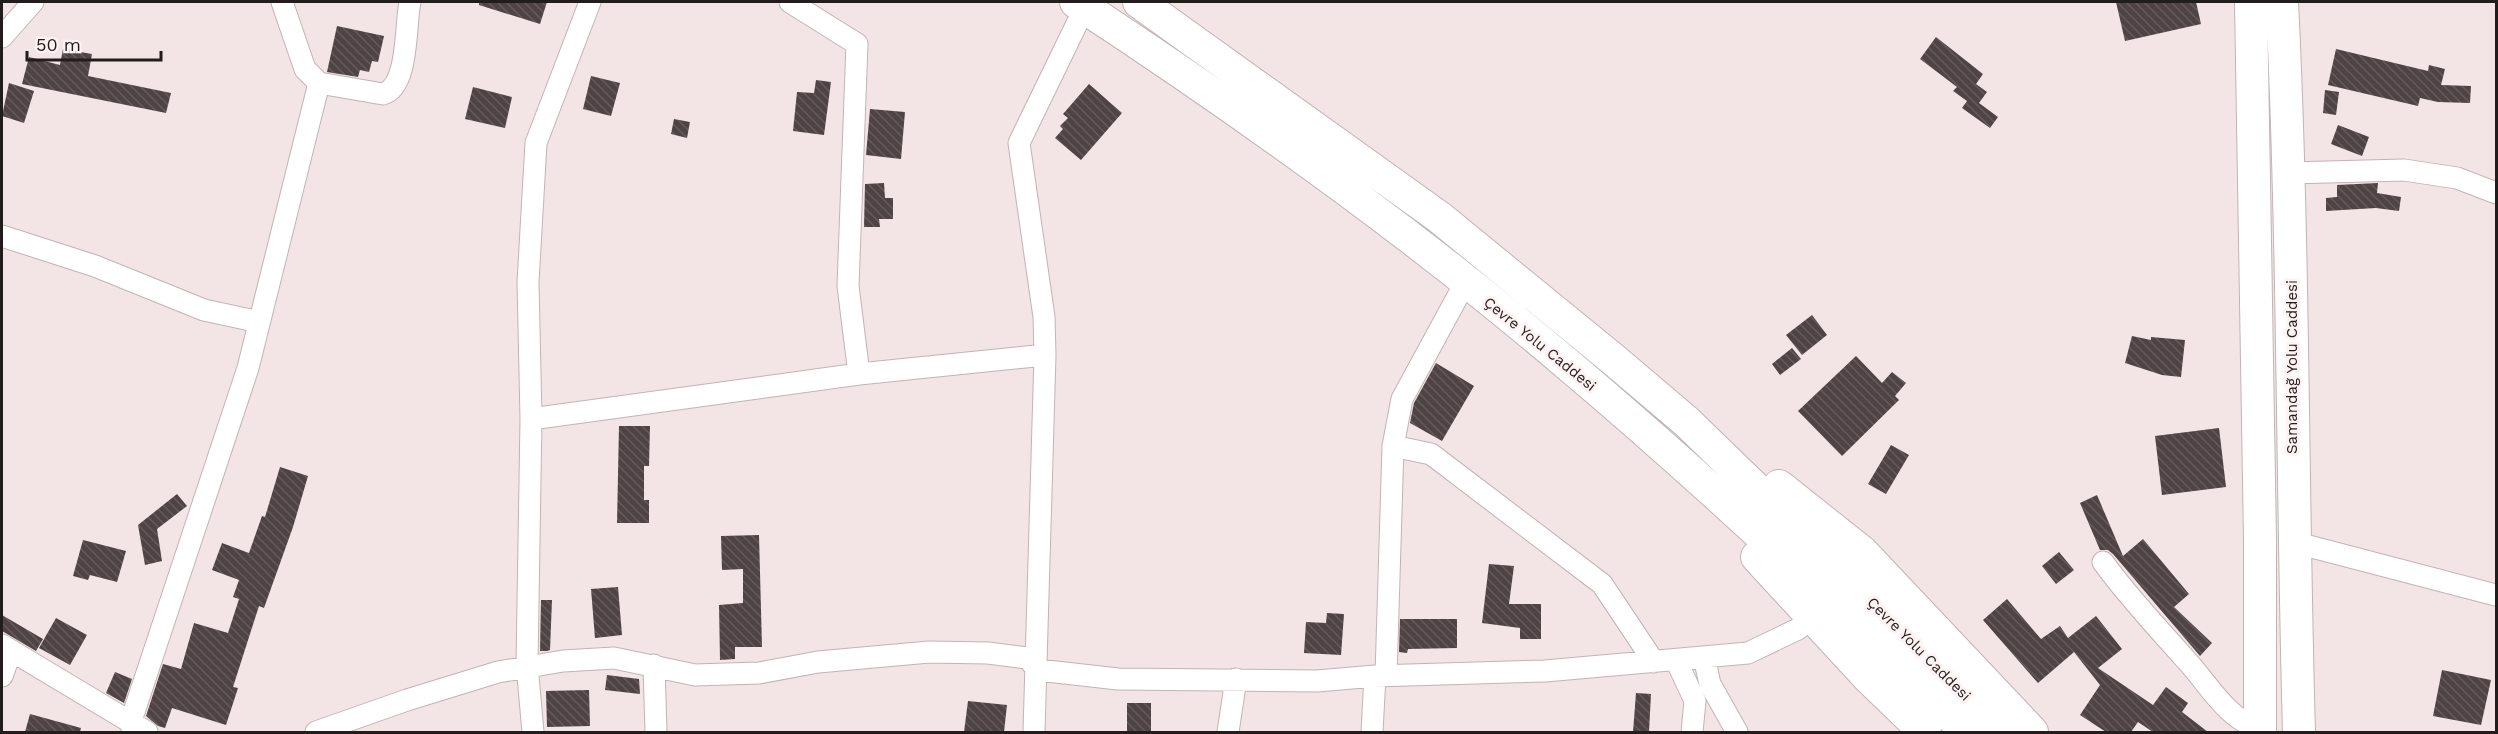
<svg xmlns="http://www.w3.org/2000/svg" width="2498" height="734" viewBox="0 0 2498 734" font-family="'Work Sans',sans-serif">
<style>
.building{fill:url(#building-back-hatch)}
.lines{fill:none;stroke-linecap:round;stroke-linejoin:round}
.minor-casing{stroke:#c2b4b4;stroke-width:23}
.highway-casing{stroke:#c2b4b4;stroke-width:34}
.minor{stroke:#fff;stroke-width:21}
.highway{stroke:#fff;stroke-width:32}
.labels{text-anchor:middle;stroke-width:6;stroke-linejoin:round;paint-order:stroke}
.street-label{font-size:15px;fill:#221c1d;stroke:#fef2f2}
</style>
<defs>
<pattern id="building-back-hatch" width="6" height="6" patternUnits="userSpaceOnUse" patternTransform="scale(1.5)"><rect width="6" height="6" fill="#4f4344"/><path d="M-1 5l2 2M0 0l6 6M5-1l2 2" fill="none" stroke="#655b5c"/></pattern>
</defs>
<rect width="100%" height="100%" fill="#f3e4e5"/>
<path class="building" d="M479,2H547L540,24L479,5Z
M2116,2H2196L2201,24L2125,41Z
M337,26L384,36L378,62L372,61L369,72L360,70L358,77L327,72Z
M1936,37L1983,74L1976,84L1987,92L1979,103L1998,117L1990,128L1962,108L1967,101L1953,91L1957,87L1920,59Z
M63,49L92,54L88,76L171,93L166,113L22,84L29,57L60,65Z
M2336,49L2428,71L2429,65L2445,69L2441,85L2471,86L2470,103L2438,102L2420,98L2418,106L2328,85Z
M591,76L620,83L611,116L583,109Z
M816,80L831,82L824,135L793,131L797,92L814,93Z
M9,83L34,91L24,123L2,116Z
M1089,84L1122,113L1081,160L1055,138L1063,129L1060,126L1068,118L1063,114Z
M473,87L512,97L505,128L465,119Z
M2325,90L2339,92L2336,115L2323,113Z
M870,109L905,112L901,159L866,155Z
M674,119L690,122L687,138L671,134Z
M2338,125L2369,137L2362,156L2331,144Z
M884,183L885,198H893V219H879L880,227H864L865,184Z
M2378,183L2377,193L2401,197L2399,211L2376,208L2326,211V198L2337,197V185Z
M1812,315L1827,335L1802,355L1786,335Z
M2132,336L2151,340V337L2185,340L2181,377L2162,375L2125,363Z
M1792,348L1801,359L1780,375L1772,364Z
M1856,356L1882,383L1892,372L1906,383L1895,396L1899,400L1842,456L1798,411Z
M1436,363L1474,386L1442,441L1410,423L1414,403Z
M619,426H650L649,466H644V500H649V523H617Z
M2219,428L2226,487L2162,495L2155,436Z
M1891,445L1909,455L1886,494L1868,484Z
M280,467L308,476L293,527L264,608L259,606L233,687L238,688L226,725L172,708L165,728L158,726L146,716L163,664L181,669L194,623L228,633L239,599L233,597L239,580L212,570L222,543L249,553L262,516L265,517Z
M177,494L187,506L157,529L162,561L145,565L138,525Z
M2097,495L2123,556L2143,539L2189,594L2174,607L2212,643L2200,656L2113,554L2108,550H2100L2080,503Z
M759,535L762,647H735V659L720,660L719,605L743,603V569L722,570L721,536Z
M83,540L126,551L117,582L90,575L88,580L73,576Z
M2059,552L2074,570L2056,584L2042,566Z
M1489,564L1514,566L1509,604H1541V639H1520V628L1482,623Z
M618,587L622,635L595,638L591,589Z
M2007,599L2041,639L2060,626L2068,638L2096,616L2122,649L2098,668L2153,705L2166,687L2188,703L2182,712L2208,732H2153L2138,722L2131,732H2106L2080,715L2100,685L2074,652L2038,683L1983,620Z
M541,600H552L550,650L547,651H540Z
M1327,613L1344,614L1341,655L1304,653L1306,622L1326,623Z
M2,615L43,639L36,651L2,631Z
M56,618L87,635L70,665L39,648Z
M1400,619H1457V648L1408,649L1407,653L1399,652Z
M2442,670L2491,680L2481,725L2433,716Z
M115,672L132,679L124,703L106,693Z
M607,675L639,679L640,694L605,690Z
M589,690L590,726L547,727L546,691Z
M1636,693L1651,694L1649,732H1633Z
M968,701L1007,705L1004,732H964Z
M1127,703H1151V732H1127Z
M30,714L81,728L80,732H25Z"/>
<g class="lines">
<defs>
<path id="minor" d="M790,2L857,44L848,286L859,374
M2,37L33,2
M319,83L383,94C409,87 405,25 410,2
M2289,173L2404,170L2457,178L2496,193
M2,236L95,266L204,310L259,322
M531,419L859,374L1045,355
M1393,446L1402,399L1465,283
M2293,542L2496,595
M2103,562C2128,597 2158,628 2187,661C2210,686 2226,718 2260,729
M2,645L147,732
M1704,657L1710,684L1737,732
M1676,660L1695,701L1692,732
M654,665L656,732
M2,676L11,651
M1386,676L1393,446L1431,454L1602,584L1654,662
M130,724L248,368L319,83L305,69L282,2
M316,732L407,700L498,672L563,661L614,658L695,675L759,673L818,662L929,652L988,653L1027,658L1038,670L1118,679L1317,681L1375,676L1545,671L1748,653L1798,629L1813,616
M533,732L527,665L531,419L528,282L536,143L590,2
M1034,732L1045,355L1044,317L1019,143L1085,7
M1228,732L1236,679
M1372,732L1375,676"/>
<path id="highway" d="M1076,2C1245,113 1412,232 1566,363C1705,480 1838,605 1967,732
M1139,2L1439,217L1614,360L1687,422L1891,620L2001,732
M2251,2L2260,541V732
M2282,2C2294,245 2292,489 2299,732
M1779,486L1862,552L2032,732
M1757,557L1868,677L1925,732"/>
</defs>
<use href="#minor" class="minor-casing"/>
<use href="#highway" class="highway-casing"/>
<use href="#minor" class="minor"/>
<use href="#highway" class="highway"/>
</g>
<g class="labels">
<g class="street-label">
<text transform="translate(1540 344) rotate(39)" y="5">Çevre Yolu Caddesi</text>
<text transform="translate(2292 367) rotate(-90)" y="5">Samandağ Yolu Caddesi</text>
<text transform="translate(1919 649) rotate(45)" y="5">Çevre Yolu Caddesi</text>
</g>
</g>
<rect width="2498" height="734" fill="none" stroke="#221c1d" stroke-width="6"/>
<path d="M27 51v9h134v-9" fill="none" stroke="#221c1d" stroke-width="3"/>
<text x="36" y="51" font-size="18" fill="#221c1d" stroke="#fef2f2" stroke-width="4.5" paint-order="stroke">50 m</text>
</svg>
